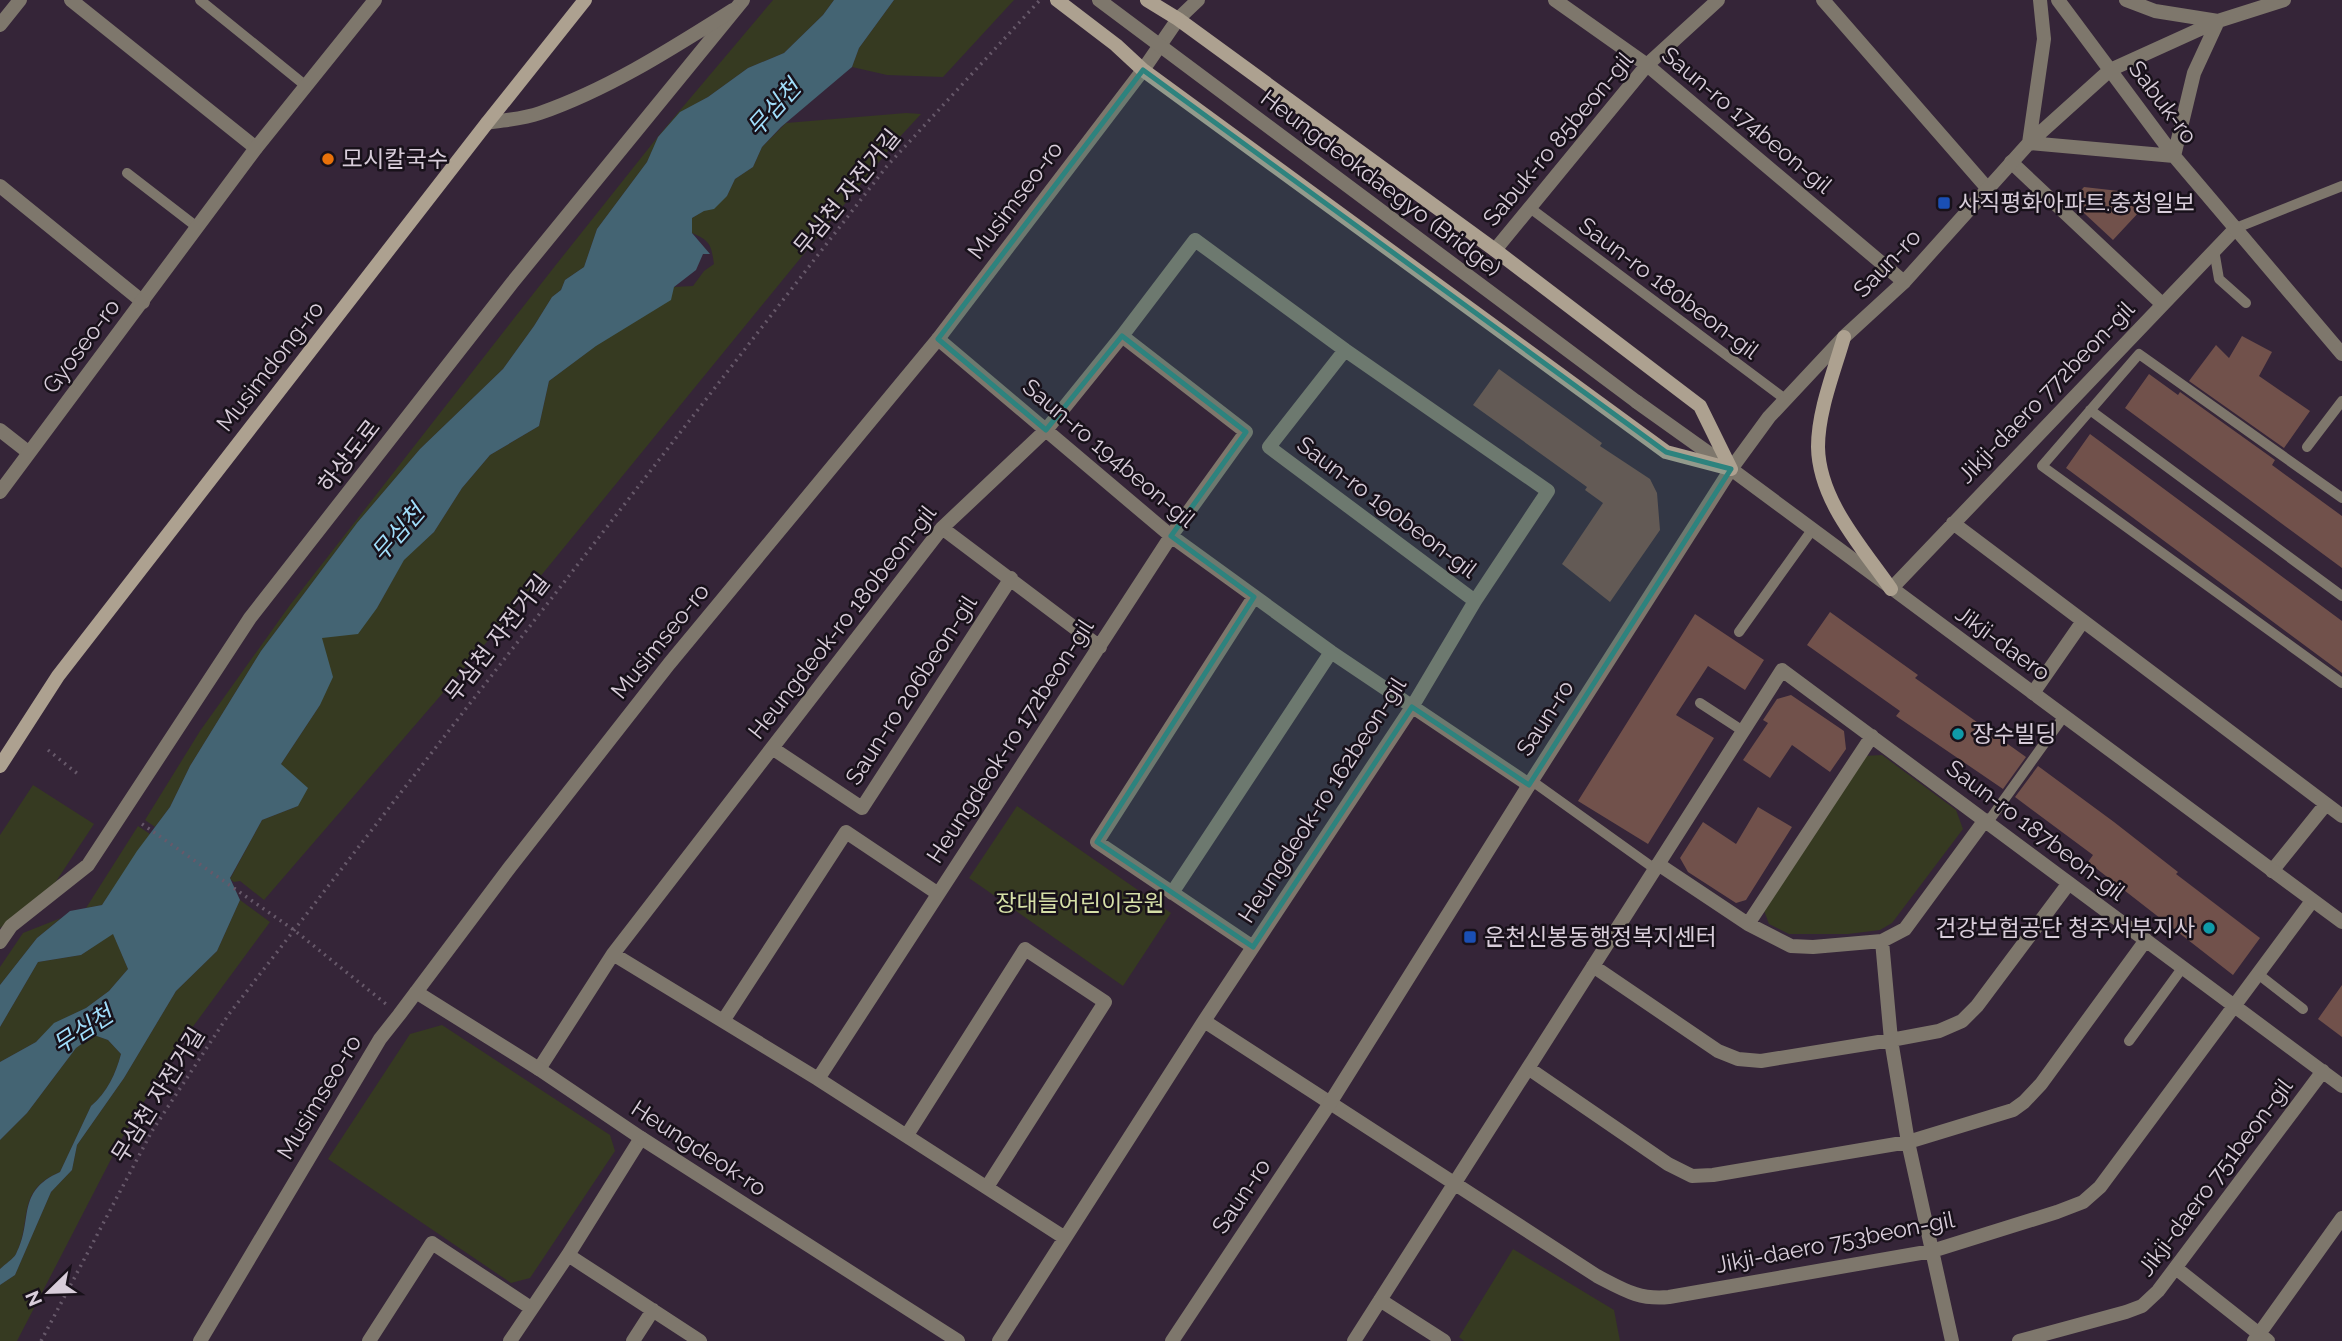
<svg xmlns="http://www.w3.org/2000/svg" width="2342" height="1341" viewBox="0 0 2342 1341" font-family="Raleway,'Noto Sans KR',sans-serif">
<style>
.green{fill:#363a21}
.water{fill:#446473}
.building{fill:#71514b}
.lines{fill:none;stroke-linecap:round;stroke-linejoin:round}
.path{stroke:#67596a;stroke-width:3.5;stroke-dasharray:2 5;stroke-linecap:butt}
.service{stroke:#7e776c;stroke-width:10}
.minor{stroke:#7e776c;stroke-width:14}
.tertiary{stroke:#7e776c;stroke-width:14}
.secondary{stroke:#ada190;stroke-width:14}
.tertiary-bridge{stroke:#7e776c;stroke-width:14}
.marked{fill:#2d837e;fill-opacity:0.2;stroke:#2d837e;stroke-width:5;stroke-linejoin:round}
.food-dot{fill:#e8710a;stroke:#18111a;stroke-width:2.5}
.transit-dot{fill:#1a4fb4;stroke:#18111a;stroke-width:2.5}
.culture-dot{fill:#0f9aa8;stroke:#18111a;stroke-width:2.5}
.labels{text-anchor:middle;stroke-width:5;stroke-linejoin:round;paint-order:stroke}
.street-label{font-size:23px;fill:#d8cdda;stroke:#18111a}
.poi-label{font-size:23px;fill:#d8cdda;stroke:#18111a;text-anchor:start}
.park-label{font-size:23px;fill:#d5dfa7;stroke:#18111a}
.water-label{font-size:24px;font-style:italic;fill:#a0ddfa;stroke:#18111a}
</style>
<rect width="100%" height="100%" fill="#352538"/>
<path class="green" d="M773,0H834L823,15L784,53L748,68L708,97L681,112L658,137L647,162L597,229L584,267L565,280L561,290L552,297L534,326L503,369L420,449L357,523L261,651L190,766L170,807L155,827L145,820L200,731L290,605L555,266L660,134Z
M894,0H1014L943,77L887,75L852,67L859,48Z
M906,113L921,114L897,140L486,643L264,900L240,881L234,882L230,879L262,820L298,806L281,764L320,705L322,637L377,608L404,559L434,532L462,488L490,455L539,426L549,381L674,287L693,286L704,271L714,264C711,245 711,241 692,233V218L727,196L735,179L753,167L762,147L786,123Z
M1882,755L1956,810L1963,829L1892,923L1880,930L1848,934H1789L1769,924L1763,908L1863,756Z
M33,785L94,824L53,886L0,928V835Z
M1017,806L1171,913L1123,986L969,878Z
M138,826L150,834L102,905L86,908Z
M240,900L270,922L175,1051L122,1138L17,1341H0V1285L15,1275L51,1192L72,1170L77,1145L124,1078L176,991L217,951Z
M61,918L37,938L0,985V967L23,933Z
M113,933L128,969L109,991L86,1008L55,1023L36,1042L0,1062V1027L38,962L81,955Z
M442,1025L610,1135L615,1151L530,1278L511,1283L328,1159L410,1034Z
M94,1035L108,1040L121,1054C116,1073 107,1093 91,1106L60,1172C15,1191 33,1220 16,1254C13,1259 5,1264 0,1269V1140L27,1113L76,1048Z
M1513,1249L1614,1310L1620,1341H1464L1459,1337Z"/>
<path class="water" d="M834,0H894L859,48L852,67L781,127L762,147L753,167L735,179L727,196L714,209L704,211L692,218V233L710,254H703L696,270L674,287L671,300L596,346L549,381L539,426L490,455L462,488L434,532L404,560L377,608L358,634L322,638L333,677L320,705L281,764L308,788L298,806L262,820L230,878L240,900L217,951L176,991L124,1078L77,1145L72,1170L51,1192L15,1275L0,1285V1269C5,1264 13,1259 16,1254C34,1220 15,1192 60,1172L91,1106C107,1093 116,1073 121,1054L108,1040L94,1035L76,1048L27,1113L0,1140V1062L36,1042L54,1023L86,1008L109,991L128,969L113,934L81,955L38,962L0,1027V985L37,938L70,911L102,905L137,851L170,807L190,766L261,651L357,523L420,449L503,369L534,326L552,297L561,290L565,280L584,267L597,229L647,162L658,137L680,112L708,97L748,68L784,53L823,15Z"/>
<path class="building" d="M2084,187L2119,191L2140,211L2113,240L2071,201Z
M2242,336L2272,352L2259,376L2310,411L2284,448L2189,381L2216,345L2229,358Z
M1499,369L1602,443L1600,446L1650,479L1657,493L1660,530L1610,602L1562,564L1603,503L1585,490L1587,487L1473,405Z
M2149,374L2178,395L2180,392L2275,460L2272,465L2342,516V568L2125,408Z
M2090,434L2342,621V673L2066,468Z
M1830,612L1918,675L1915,678L2026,757L2003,789L1896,716L1900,711L1807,645Z
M1695,614L1764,660L1745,690L1708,666L1676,715L1714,738L1648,844L1578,801Z
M1791,695L1844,731L1846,749L1830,772L1792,745L1770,778L1743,760L1768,723L1763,720L1777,699Z
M2038,766L2114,822L2178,872L2176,874L2260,938L2233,975L2088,862L2093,855L2015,797Z
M1758,807L1792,827L1746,900L1736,903L1688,872L1680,858L1703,822L1736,844Z
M2342,985V1037L2318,1019Z"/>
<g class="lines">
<path class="path" d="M48,750L79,775
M142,824L294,930L386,1004
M41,1341L152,1131L229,1014L887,166L1040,0"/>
<path class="service" d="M200,0L306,86
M127,173L197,227
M1530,208L1785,399
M2236,228L2342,186
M2214,250L2219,279L2246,303
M2090,410L2342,596
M2307,447L2342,401
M2342,498L2139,354L2042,466L2342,683
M1739,632L1812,530
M1700,703L1743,731
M1532,781L1655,869
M1988,822L2064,716
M2258,974L2303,1009
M2129,1041L2183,967"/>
<path class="minor" d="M71,0L256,148
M1555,0L1647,65L1904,282
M1823,0L1988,189
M0,25L20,0
M2011,162L2162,304
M0,186L143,302
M1495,250L1647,65L1718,0
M938,339L1171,536L1331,652L1529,785
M1345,350L1269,447L1475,601
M0,430L28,452
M1953,523L2342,816
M942,528L1100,647
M1891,589L2236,228
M2033,693L2083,621
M772,748L862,808L1011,578
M1658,864L1748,924L1791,946L1813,947L1882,941L1905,929L1985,820
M2272,871L2326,804
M1172,893L1331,652
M1748,924L1872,736
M1882,941L1891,1040L1908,1142L1952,1341
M0,942L11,926L88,865L250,618L512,283L743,0
M1253,947L1097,842L1254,597
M613,954L818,1079L1065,1238
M1593,966L1718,1051L1738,1059L1761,1061L1891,1040L1939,1031L1962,1021L1977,1006L2069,883
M723,1021L846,832L937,893
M1204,1021L1597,1276C1624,1290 1639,1300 1669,1297L1932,1251L2057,1212L2083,1202L2100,1187L2312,901
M1528,1068L1668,1164L1692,1176L1713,1175L1908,1142L2013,1110L2024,1102L2041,1084L2146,940
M539,1069L613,954L942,528L1046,430L1122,336L1195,240L1345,350L1548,491L1475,601L1412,707L1204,1021L999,1341
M818,1079L1171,536L1246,432L1122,336
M907,1135L1025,949L1105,1002L987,1187
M568,1255L700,1341
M2177,1269L2268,1341
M1380,1300L1444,1341
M369,1341L432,1243L531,1308
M510,1341L568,1255L641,1138
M633,1341L653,1310
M1354,1341L1782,670L2342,1086
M2019,1341L2126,1312L2142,1306L2158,1291L2323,1071
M2254,1341L2342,1218"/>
<path class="tertiary" d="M2040,0L2044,39L2029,143L2174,156L2194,73L2218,21L2155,11L2126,0
M2058,0L2174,156L2342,354
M487,123C504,120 523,119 540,113C609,89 671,49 733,10
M1637,402L1731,469L2342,922
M0,492L256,148L375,0
M416,992L539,1069L641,1138L958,1341
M200,1341L380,1039L399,1015L510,867L669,664L938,339L1143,70L1178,19L1198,0
M1172,1341L1330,1103L1529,785L1731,469L1769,417L1844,337L1904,282L2029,143L2110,70L2218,21L2284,0"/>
<path class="secondary" d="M1057,0L1116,45L1143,70L1666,452L1731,469
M1147,0L1178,19L1495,250L1700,406L1731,469
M1844,337C1834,372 1818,411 1818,447C1819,501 1862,547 1891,589
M0,766L58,676L487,123L585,0"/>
<path class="tertiary-bridge" d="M1099,0L1637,402"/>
</g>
<path class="marked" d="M1143,70L1666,452L1731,469L1529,785L1412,707L1253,947L1097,842L1254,597L1171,536L1246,432L1122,336L1046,430L938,339Z"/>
<circle class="food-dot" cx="328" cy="159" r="7"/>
<g class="transit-dot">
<rect x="1937" y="196" width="14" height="14" rx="3.5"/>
<rect x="1463" y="930" width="14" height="14" rx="3.5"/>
</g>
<g class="culture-dot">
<circle cx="1958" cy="734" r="7"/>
<circle cx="2209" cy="928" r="7"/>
</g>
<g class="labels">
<g class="street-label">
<text transform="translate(2163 102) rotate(53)" y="8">Sabuk-ro</text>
<text transform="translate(1747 120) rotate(40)" y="8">Saun-ro 174beon-gil</text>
<text transform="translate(1558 139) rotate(-50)" y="8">Sabuk-ro 85beon-gil</text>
<text transform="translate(1381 183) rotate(37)" y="8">Heungdeokdaegyo (Bridge)</text>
<text transform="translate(847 192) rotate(-51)" y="8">무심천 자전거길</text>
<text transform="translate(1015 200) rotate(-53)" y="8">Musimseo-ro</text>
<text transform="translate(1887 263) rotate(-46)" y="8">Saun-ro</text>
<text transform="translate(1669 288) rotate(37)" y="8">Saun-ro 180beon-gil</text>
<text transform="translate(81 346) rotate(-53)" y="8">Gyoseo-ro</text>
<text transform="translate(270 366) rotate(-52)" y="8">Musimdong-ro</text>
<text transform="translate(2046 392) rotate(-46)" y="8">Jikji-daero 772beon-gil</text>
<text transform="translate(1109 453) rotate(40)" y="8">Saun-ro 194beon-gil</text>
<text transform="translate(349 456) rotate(-52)" y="8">하상도로</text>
<text transform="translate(1387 507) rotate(37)" y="8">Saun-ro 190beon-gil</text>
<text transform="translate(842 622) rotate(-52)" y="8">Heungdeok-ro 180beon-gil</text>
<text transform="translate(497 638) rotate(-52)" y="8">무심천 자전거길</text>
<text transform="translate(660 641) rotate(-51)" y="8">Musimseo-ro</text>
<text transform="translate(2003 643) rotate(36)" y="8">Jikji-daero</text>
<text transform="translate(911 690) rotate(-57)" y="8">Saun-ro 206beon-gil</text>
<text transform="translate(1545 718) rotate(-57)" y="8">Saun-ro</text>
<text transform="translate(1010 741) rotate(-57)" y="8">Heungdeok-ro 172beon-gil</text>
<text transform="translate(1322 800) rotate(-57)" y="8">Heungdeok-ro 162beon-gil</text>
<text transform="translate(2036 830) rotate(37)" y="8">Saun-ro 187beon-gil</text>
<text transform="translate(158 1095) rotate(-58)" y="8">무심천 자전거길</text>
<text transform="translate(319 1097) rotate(-59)" y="8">Musimseo-ro</text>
<text transform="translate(699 1148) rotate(33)" y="8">Heungdeok-ro</text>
<text transform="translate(2215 1177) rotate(-53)" y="8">Jikji-daero 751beon-gil</text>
<text transform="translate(1241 1196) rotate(-56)" y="8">Saun-ro</text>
<text transform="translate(1835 1242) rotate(-11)" y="8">Jikji-daero 753beon-gil</text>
</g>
<g class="poi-label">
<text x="342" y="167">모시칼국수</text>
<text x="1958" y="211">사직평화아파트.충청일보</text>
<text x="1972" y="742">장수빌딩</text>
<text x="2195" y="936" text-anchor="end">건강보험공단 청주서부지사</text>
<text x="1484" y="945">운천신봉동행정복지센터</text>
</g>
<g class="park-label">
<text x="1080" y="911">장대들어린이공원</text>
</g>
<g class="water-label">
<text transform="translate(774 108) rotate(-48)" y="8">무심천</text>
<text transform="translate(398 533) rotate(-49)" y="8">무심천</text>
<text transform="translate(83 1030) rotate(-33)" y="8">무심천</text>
</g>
</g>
<g transform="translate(49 1292) rotate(247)" stroke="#18111a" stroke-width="5" paint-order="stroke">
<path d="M0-5L12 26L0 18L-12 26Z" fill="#d8cdda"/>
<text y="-10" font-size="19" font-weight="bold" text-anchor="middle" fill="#d8cdda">N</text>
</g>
</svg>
